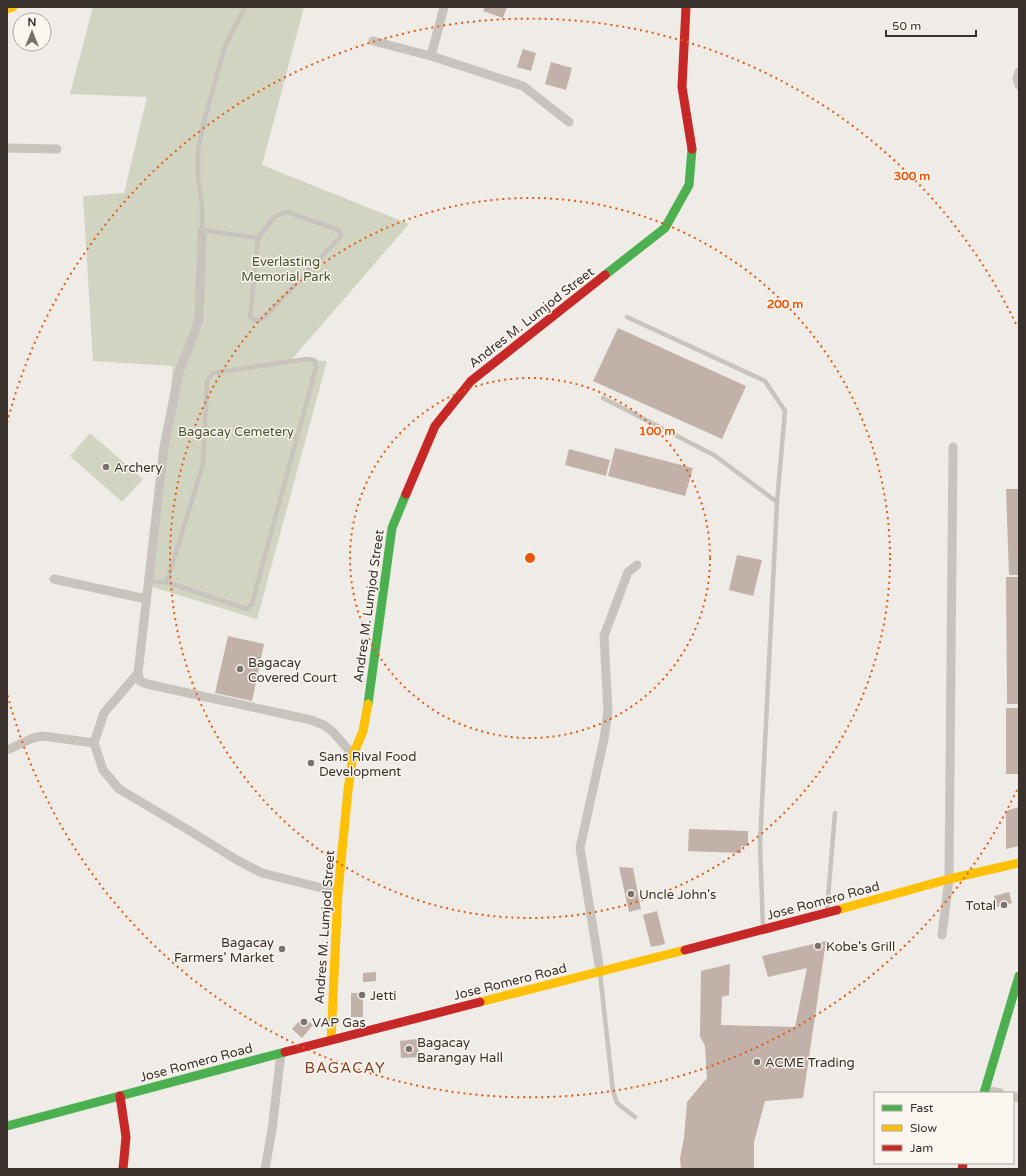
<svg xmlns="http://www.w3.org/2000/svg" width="1026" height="1176" viewBox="0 0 1026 1176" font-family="'Varela Round',sans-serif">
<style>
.green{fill:#d0d4c1}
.building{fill:#c2b1a8}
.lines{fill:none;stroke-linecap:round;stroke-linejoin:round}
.lane{stroke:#c9c3be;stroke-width:4.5}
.street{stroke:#c9c3be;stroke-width:9}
.fast{stroke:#4caf50;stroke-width:9}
.slow{stroke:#ffc107;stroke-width:9}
.jam{stroke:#c62828;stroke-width:9}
.ring{fill:none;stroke:#e8590c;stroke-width:2;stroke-dasharray:2 4}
.poi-dot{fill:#79726d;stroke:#faf5ee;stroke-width:1.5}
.labels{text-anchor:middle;stroke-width:3;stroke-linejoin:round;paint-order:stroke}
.park-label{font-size:13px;fill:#485730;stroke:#faf5ee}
.street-label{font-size:13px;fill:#3a312c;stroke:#faf5ee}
.poi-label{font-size:13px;fill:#3a312c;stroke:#faf5ee;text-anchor:start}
.quarter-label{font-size:15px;letter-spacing:1px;fill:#864228;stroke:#faf5ee}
.centre{fill:#e8590c;stroke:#faf5ee;stroke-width:2}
.ring-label{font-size:12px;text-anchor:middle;font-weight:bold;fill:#e8590c;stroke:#faf5ee;stroke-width:3;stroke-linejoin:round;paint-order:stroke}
</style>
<rect width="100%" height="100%" fill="#efebe6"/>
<path class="green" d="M93,7H304L262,165L409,224L292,359L327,361L257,619L152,587L173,366L93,361L83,196L124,193L147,97L70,94Z
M90,433L143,479L122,502L70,456Z"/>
<path class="building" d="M485,7H507L503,18L483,11Z
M523,49L536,53L531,71L517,67Z
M551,62L572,68L566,90L545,84Z
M618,328L746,386L722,439L593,381Z
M615,448L693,468L685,496L608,476Z
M569,449L610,460L606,476L565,465Z
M1006,489H1019V575H1009Z
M737,555L762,560L753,596L729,590Z
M1006,577H1019V704H1007Z
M228,636L264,644L252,701L215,693Z
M1006,708H1019V774H1006Z
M1019,807V846L1006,849V811Z
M689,829L748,831V846H741V853L688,851Z
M619,867L633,868L641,909L629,912Z
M1009,892L1012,903L997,907L994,896Z
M657,911L665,944L651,947L643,915Z
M826,941L803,1098L765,1101L754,1142V1169H681L680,1158L684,1138L687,1102L707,1078L705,1046L700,1036L701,971L730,964L729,995L722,997L721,1025L795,1027L807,968L768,977L762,956Z
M376,972V981L363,982V973Z
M351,993H363V1017H351Z
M303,1017L313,1025L302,1038L292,1029Z
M417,1039L419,1057L401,1058L400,1041Z"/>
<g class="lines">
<path class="lane" d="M245,7L225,46L204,121L198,151V177L202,206V230L258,238
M287,212L339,230L341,236L265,317L257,321L250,317L258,238L275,216Z
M627,317L765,381L785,411L777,502L760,844L763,928
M603,398L714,455L777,502
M148,582H167L247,609L252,604L316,367L314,360L307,359L213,373L207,381L203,464L167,582
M827,910L835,813
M600,973L613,1091L617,1103L635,1117"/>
<path class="street" d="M373,41L431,56L523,86L569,122
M431,56L444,7
M1019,72L1017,79L1019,85
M7,148L57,149
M202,230L199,318L194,334L179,372L164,447L138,673L140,681L147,684L311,720L324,725L333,732L353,755
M54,579L146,599
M94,743L103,770L119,789L190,831L237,860L262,873L338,892
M7,750L33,738L43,736L94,743L104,713L138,673
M942,935L949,879L953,447
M600,971L580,848L604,739L608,712L604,636L628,572L637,565
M985,1090L1000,1093
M1013,1096L1019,1098
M265,1169L272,1130L281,1053"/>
<path class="fast" d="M605,275L665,228L689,185L692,149
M368,704L392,528L406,494
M984,1093L1019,976
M7,1126L285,1052"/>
<path class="slow" d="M7,9L13,7
M837,910L949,879L1019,863
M480,1002L685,950
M331,1040L338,892L348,790L353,755L363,731L368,704"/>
<path class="jam" d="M686,7L682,87L692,149
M406,494L435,426L471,381L605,275
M685,950L837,910
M285,1052L480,1002
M120,1096L126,1137L123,1169
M962,1169L963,1163"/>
</g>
<g class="ring">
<circle cx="530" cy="558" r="180"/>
<circle cx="530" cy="558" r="360"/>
<path d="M1017 790A540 540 0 0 1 7 693M7 423A540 540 0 0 1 1017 326"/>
</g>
<g class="poi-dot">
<circle cx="106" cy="467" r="4"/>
<circle cx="240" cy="669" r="4"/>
<circle cx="311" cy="763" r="4"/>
<circle cx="631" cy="894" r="4"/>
<circle cx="1004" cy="905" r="4"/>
<circle cx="818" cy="946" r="4"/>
<circle cx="282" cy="949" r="4"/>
<circle cx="362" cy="995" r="4"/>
<circle cx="304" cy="1022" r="4"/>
<circle cx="409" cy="1049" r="4"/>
<circle cx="757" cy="1062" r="4"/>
</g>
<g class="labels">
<g class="park-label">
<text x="286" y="266">Everlasting<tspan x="286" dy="15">Memorial Park</tspan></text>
<text x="236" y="436">Bagacay Cemetery</text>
</g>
<g class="street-label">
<text transform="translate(531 317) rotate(-38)" y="5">Andres M. Lumjod Street</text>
<text transform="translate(368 606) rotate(-82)" y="5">Andres M. Lumjod Street</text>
<text transform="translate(823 900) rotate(-15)" y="5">Jose Romero Road</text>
<text transform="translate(324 927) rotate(-86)" y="5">Andres M. Lumjod Street</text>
<text transform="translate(510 981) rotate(-14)" y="5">Jose Romero Road</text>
<text transform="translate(196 1062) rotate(-15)" y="5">Jose Romero Road</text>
</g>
<g class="poi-label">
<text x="114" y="472">Archery</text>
<text x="248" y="667">Bagacay<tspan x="248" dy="15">Covered Court</tspan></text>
<text x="319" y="761">Sans Rival Food<tspan x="319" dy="15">Development</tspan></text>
<text x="639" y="899">Uncle John's</text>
<text x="996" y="910" text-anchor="end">Total</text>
<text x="274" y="947" text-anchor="end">Bagacay<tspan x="274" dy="15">Farmers' Market</tspan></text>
<text x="826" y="951">Kobe's Grill</text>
<text x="370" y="1000">Jetti</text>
<text x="312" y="1027">VAP Gas</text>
<text x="417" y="1047">Bagacay<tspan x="417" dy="15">Barangay Hall</tspan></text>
<text x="765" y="1067">ACME Trading</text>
</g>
<g class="quarter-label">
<text x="345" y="1073">BAGACAY</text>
</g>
</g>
<circle cx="530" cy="558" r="6" class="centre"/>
<g class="ring-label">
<text x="912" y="180">300 m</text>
<text x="785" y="308">200 m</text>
<text x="657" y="435">100 m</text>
</g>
<rect width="1026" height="1176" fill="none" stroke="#3a312c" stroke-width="16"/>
<rect x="874" y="1092" width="140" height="72" fill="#faf5ee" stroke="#ada7a0"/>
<rect x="882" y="1105" width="20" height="6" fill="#4caf50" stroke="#ada7a0"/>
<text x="910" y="1112" font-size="12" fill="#3a312c">Fast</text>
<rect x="882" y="1125" width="20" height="6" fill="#ffc107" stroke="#ada7a0"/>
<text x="910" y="1132" font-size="12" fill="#3a312c">Slow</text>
<rect x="882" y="1145" width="20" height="6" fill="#c62828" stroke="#ada7a0"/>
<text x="910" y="1152" font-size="12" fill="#3a312c">Jam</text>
<g transform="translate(32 32)"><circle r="19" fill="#faf5ee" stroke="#ada7a0"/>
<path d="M0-3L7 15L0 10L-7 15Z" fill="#79726d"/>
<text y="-6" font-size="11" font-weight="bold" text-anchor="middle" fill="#3a312c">N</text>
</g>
<path d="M886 30v6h90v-6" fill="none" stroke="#3a312c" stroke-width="2"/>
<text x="892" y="30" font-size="12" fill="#3a312c" stroke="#faf5ee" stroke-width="3" paint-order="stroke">50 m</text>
</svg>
